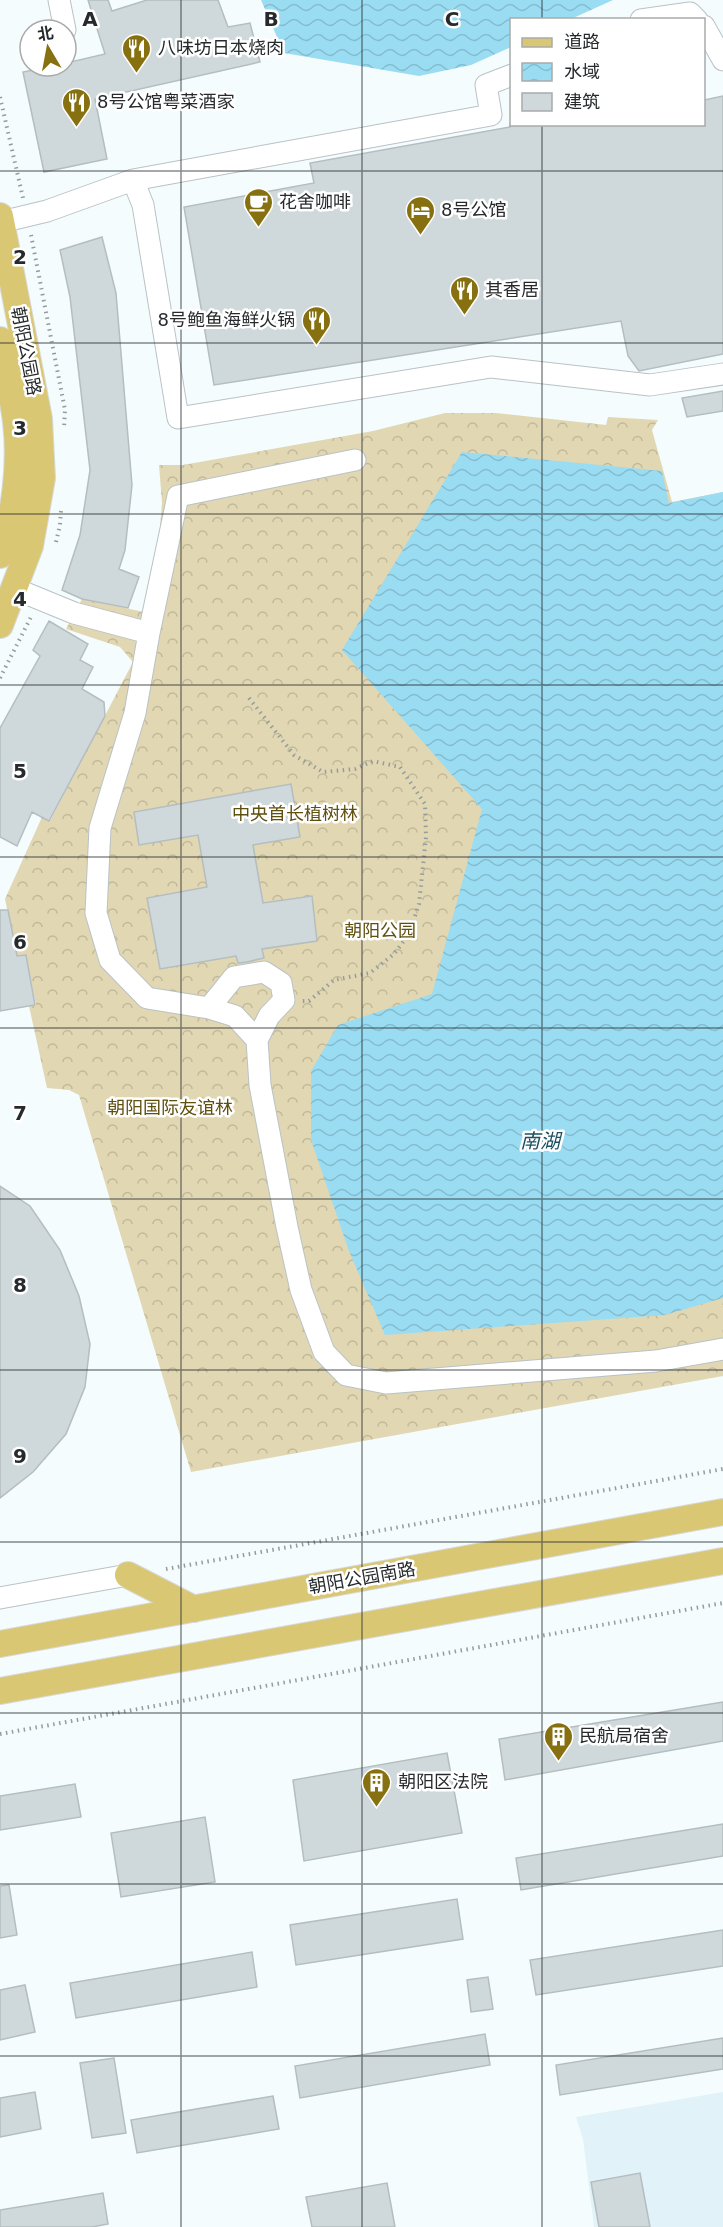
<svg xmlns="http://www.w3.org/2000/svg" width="723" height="2227" viewBox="0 0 723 2227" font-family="'DejaVu Sans','Noto Sans SC',sans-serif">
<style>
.built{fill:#e1f3f9}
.forest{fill:url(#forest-crowns)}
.water{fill:url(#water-waves)}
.building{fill:#cfd8db;stroke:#b4bdc0;stroke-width:1.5}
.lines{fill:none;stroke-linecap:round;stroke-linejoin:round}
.minor-casing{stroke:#bac2c5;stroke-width:23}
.major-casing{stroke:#d8d9d9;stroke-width:28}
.path{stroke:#969c9e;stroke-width:4;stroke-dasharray:1.5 4.5;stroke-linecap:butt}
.minor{stroke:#fff;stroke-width:21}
.major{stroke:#dac774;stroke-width:26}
.grid{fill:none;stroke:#272a2c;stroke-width:1.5;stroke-opacity:0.55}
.labels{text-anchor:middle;stroke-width:5;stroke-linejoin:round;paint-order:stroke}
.poi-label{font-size:18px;fill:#272a2c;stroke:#fff;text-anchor:start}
.street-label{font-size:18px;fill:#272a2c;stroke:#fff}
.park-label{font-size:18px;fill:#60500f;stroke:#fff}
.water-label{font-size:20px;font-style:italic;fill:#1b5161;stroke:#fff}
.grid-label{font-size:20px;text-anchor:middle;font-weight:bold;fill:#272a2c;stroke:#fff;stroke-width:5;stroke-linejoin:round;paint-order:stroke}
</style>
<defs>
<pattern id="forest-crowns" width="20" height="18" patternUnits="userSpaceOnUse" patternTransform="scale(1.5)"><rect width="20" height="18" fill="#e1d7b2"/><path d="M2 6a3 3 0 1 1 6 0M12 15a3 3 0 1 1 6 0" fill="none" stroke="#c1b999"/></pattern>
<pattern id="water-waves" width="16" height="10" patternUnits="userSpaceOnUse" patternTransform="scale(1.5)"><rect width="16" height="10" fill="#9adcf2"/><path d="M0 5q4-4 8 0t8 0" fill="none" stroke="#85bdd0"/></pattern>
</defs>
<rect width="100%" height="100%" fill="#f4fcfe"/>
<path class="built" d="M723,2092V2227H594L583,2139L576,2117Z"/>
<path class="forest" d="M445,413H496L606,425L608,417L658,420L652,430L672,502L723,492V1376L191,1472L79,1095L69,1090L47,1088L29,1006L36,1005L26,956H17L5,899L42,817L50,821L133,662L120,647L66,629L82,599L144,612L158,551L162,503L159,465H183L373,431Z"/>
<path class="water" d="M261,0H613L571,19L512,20L511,47L471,65L419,76L284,53Z
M462,452L662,471L669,503L723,492V1298L665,1315L385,1335L349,1251L311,1140V1071L338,1025L432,994L482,809L342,650Z"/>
<path class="building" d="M88,0H108L112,11L147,0H218L228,27L250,23L260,62L95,99L107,159L44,172L23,72L52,66H66V63L105,54Z
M723,96V354L639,371L628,356L621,321L214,385L184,207L314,183L310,163L510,127V124H704V100Z
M102,237L116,293L132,485L125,550L119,569L139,577L128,608L82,599L62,590L80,535L90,470L70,297L60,250Z
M723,391V411L687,417L682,398Z
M49,621L88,644L80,660L93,667L82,689L104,702L105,716L49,821L32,812L17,846L0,837V728L40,656L33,650Z
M291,784L300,837L253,845L263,903L312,896L317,941L262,949L264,958L247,962L238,963L236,956L160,969L147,898L207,887L198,835L139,845L134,812Z
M0,910H8L17,956L26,955L35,1005L0,1011Z
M0,1186L30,1206L60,1250L79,1296L90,1344L85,1387L66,1434L33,1472L0,1498Z
M723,1702V1741L505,1780L499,1739Z
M447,1753L462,1833L304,1861L293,1780Z
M75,1784L81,1817L0,1830V1796Z
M205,1817L215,1882L121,1897L111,1833Z
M723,1824V1856L521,1890L516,1858Z
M9,1885L17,1935L0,1938V1886Z
M457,1899L463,1939L296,1965L290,1925Z
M723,1930V1966L536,1995L530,1960Z
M252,1952L257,1987L76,2018L70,1983Z
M488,1977L493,2009L471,2012L467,1980Z
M25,1985L35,2032L0,2040V1990Z
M485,2034L490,2065L300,2098L295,2066Z
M723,2038V2069L560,2095L556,2065Z
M114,2058L126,2133L92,2138L80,2063Z
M35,2092L41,2129L0,2137V2098Z
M273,2096L279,2129L137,2153L131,2120Z
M640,2173L650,2227H599L591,2182Z
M387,2183L395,2227H312L306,2197Z
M103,2193L108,2224L92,2227H0V2210Z"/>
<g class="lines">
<defs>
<path id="minor" d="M59,0L65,30
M641,20L690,13L697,20
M704,26L723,60
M133,180L143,205L178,418L491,367L650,385L723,374
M1,222L47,211L133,180L491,115L486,85L512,75
M355,460L178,496L149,633L135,713L100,828L96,913L110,960L147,998L209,1008L235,1016L257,1040L260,1085L287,1227L301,1290L324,1352L346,1375L386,1383L656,1361L723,1349
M13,588L74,613L149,633
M209,1008L234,977L264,972L281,983L284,1000L269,1016L257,1040
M0,1598L128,1575"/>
<path id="major" d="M0,216L39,419L42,478L30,546L0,625
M0,340C5,367 13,395 16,422C21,464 15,516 0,555
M128,1575L194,1609
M0,1644L723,1512
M0,1691L723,1561"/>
</defs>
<use href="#minor" class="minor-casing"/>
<use href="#major" class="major-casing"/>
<path class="path" d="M0,97L23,198
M31,235L65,410L64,428
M56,542L60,525L61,511
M0,678L31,617
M249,698L294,755L323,772L355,769L373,761L400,767L425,804L426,837L419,904L409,934L394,954L370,973L334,980L309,1001H302
M166,1569L723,1469
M0,1734L723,1603"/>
<use href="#minor" class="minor"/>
<use href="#major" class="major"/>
</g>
<path class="grid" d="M181,0V2227M362,0V2227M542,0V20M542,124V2227M0,171H723M0,343H723M0,514H723M0,685H723M0,857H723M0,1028H723M0,1199H723M0,1370H723M0,1542H723M0,1713H723M0,1884H723M0,2056H723"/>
<defs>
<symbol id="restaurant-pin" viewBox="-11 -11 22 30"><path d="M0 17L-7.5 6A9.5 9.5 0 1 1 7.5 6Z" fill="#867010" stroke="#fff"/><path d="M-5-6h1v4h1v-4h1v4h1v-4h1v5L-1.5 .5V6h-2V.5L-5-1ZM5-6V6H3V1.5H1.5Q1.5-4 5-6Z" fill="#fff"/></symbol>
<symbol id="cafe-pin" viewBox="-11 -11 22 30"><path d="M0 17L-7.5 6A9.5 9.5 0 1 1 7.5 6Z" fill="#867010" stroke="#fff"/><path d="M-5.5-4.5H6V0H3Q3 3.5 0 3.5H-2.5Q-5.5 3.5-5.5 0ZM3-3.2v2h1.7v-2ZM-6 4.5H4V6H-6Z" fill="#fff"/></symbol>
<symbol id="hotel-pin" viewBox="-11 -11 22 30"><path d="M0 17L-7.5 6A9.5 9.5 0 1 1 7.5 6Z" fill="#867010" stroke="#fff"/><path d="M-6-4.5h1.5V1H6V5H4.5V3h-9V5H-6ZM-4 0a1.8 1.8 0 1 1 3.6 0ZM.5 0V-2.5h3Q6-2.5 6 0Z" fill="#fff"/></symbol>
<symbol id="building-pin" viewBox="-11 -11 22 30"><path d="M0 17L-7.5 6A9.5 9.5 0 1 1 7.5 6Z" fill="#867010" stroke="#fff"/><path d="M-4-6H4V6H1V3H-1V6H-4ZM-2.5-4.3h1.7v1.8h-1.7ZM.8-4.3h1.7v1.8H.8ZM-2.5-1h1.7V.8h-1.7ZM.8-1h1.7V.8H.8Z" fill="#fff"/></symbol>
</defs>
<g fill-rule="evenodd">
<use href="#restaurant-pin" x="120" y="32" width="33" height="45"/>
<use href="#restaurant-pin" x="60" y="86" width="33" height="45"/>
<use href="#cafe-pin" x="242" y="186" width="33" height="45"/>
<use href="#hotel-pin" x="404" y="194" width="33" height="45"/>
<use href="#restaurant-pin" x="448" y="274" width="33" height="45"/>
<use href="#restaurant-pin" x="300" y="304" width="33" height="45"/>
<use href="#building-pin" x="542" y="1720" width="33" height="45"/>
<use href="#building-pin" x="360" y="1766" width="33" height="45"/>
</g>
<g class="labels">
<g class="poi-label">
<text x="158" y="54">八味坊日本烧肉</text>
<text x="97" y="108">8号公馆粤菜酒家</text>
<text x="279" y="208">花舍咖啡</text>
<text x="441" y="216">8号公馆</text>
<text x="485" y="296">其香居</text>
<text x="295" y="326" text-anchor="end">8号鲍鱼海鲜火锅</text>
<text x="579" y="1742">民航局宿舍</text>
<text x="398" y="1788">朝阳区法院</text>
</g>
<g class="street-label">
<text transform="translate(26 351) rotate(79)" y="6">朝阳公园路</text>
<text transform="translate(362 1578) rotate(-10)" y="6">朝阳公园南路</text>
</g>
<g class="park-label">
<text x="295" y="820">中央首长植树林</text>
<text x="380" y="937">朝阳公园</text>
<text x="170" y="1114">朝阳国际友谊林</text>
</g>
<g class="water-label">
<text x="540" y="1148">南湖</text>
</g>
</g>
<g class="grid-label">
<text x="90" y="26">A</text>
<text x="271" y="26">B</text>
<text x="452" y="26">C</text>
<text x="20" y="264">2</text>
<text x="20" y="435">3</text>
<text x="20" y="606">4</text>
<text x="20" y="778">5</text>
<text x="20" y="949">6</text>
<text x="20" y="1120">7</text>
<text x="20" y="1292">8</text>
<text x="20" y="1463">9</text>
</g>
<rect x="510" y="18" width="195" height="108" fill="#ffffff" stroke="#a9aaab" stroke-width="1.5"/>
<rect x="522" y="38" width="30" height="9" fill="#dac774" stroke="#a9aaab" stroke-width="1.5"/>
<text x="564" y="48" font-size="18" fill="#272a2c">道路</text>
<rect x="522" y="63" width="30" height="18" fill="url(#water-waves)" stroke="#a9aaab" stroke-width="1.5"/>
<text x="564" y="78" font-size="18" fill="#272a2c">水域</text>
<rect x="522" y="93" width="30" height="18" fill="#cfd8db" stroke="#a9aaab" stroke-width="1.5"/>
<text x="564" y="108" font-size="18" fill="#272a2c">建筑</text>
<g transform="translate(48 48) rotate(350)"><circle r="28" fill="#ffffff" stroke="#a9aaab" stroke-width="1.5"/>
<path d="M0-4.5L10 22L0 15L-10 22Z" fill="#867010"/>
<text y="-9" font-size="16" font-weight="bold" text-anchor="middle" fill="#272a2c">北</text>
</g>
</svg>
